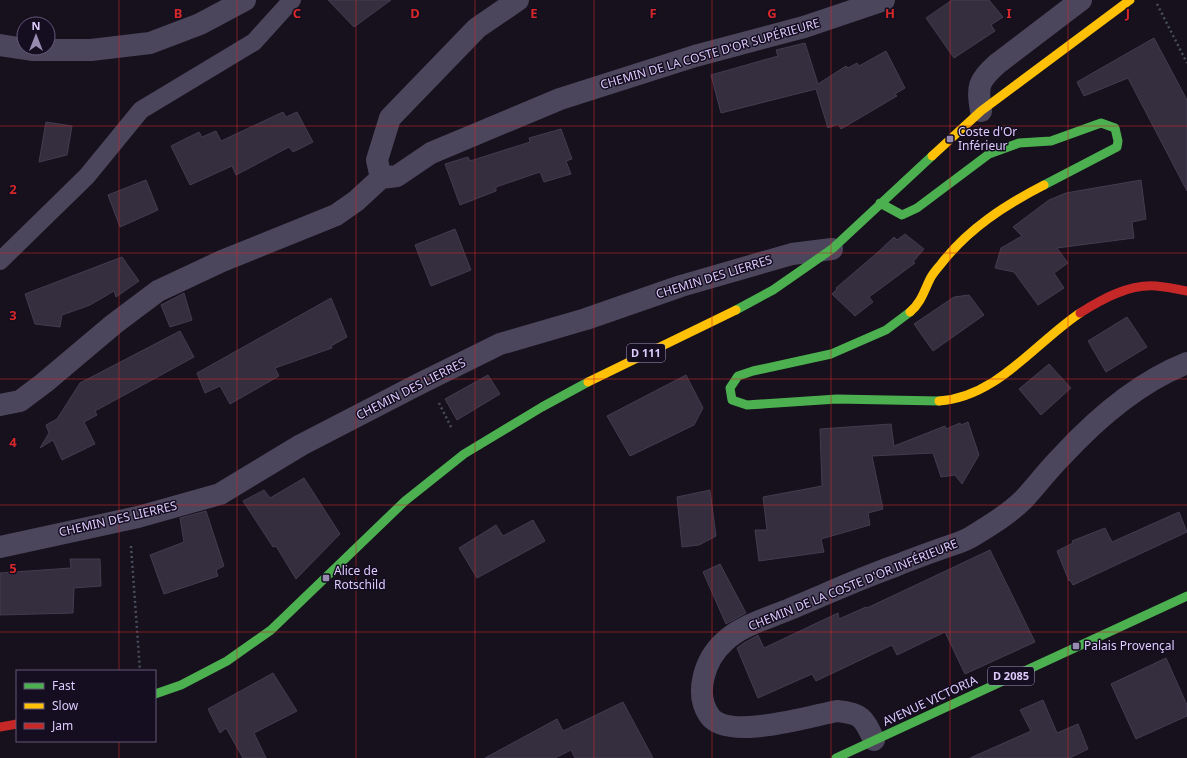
<svg xmlns="http://www.w3.org/2000/svg" width="1187" height="758" viewBox="0 0 1187 758" font-family="'Noto Sans',sans-serif">
<style>
.building{fill:#352e3e;stroke:#443b50}
.lines{fill:none;stroke-linecap:round;stroke-linejoin:round}
.path{stroke:#484e5e;stroke-width:2.5;stroke-dasharray:2 3;stroke-linecap:butt}
.lane{stroke:#4c465d;stroke-width:18}
.street{stroke:#4c465d;stroke-width:22}
.fast{stroke:#4caf50;stroke-width:9}
.slow{stroke:#ffc107;stroke-width:9}
.jam{stroke:#c62828;stroke-width:9}
.grid{fill:none;stroke:#d62828;stroke-width:1;stroke-opacity:0.55}
.poi-dot{fill:#988bb0;stroke:#150d20;stroke-width:1.5}
.labels{text-anchor:middle;stroke-width:3;stroke-linejoin:round;paint-order:stroke}
.shield{fill:#150d20;stroke:#a293bc;stroke-width:1}
.shield-label{font-size:11px;font-weight:bold;fill:#deccff}
.street-label{font-size:12px;fill:#deccff;stroke:#150d20}
.poi-label{font-size:12px;fill:#deccff;stroke:#150d20;text-anchor:start}
.grid-label{font-size:13px;text-anchor:middle;font-weight:bold;fill:#d62828;stroke:#150d20;stroke-width:3;stroke-linejoin:round;paint-order:stroke}
</style>
<rect width="100%" height="100%" fill="#16111c"/>
<path class="building" d="M328,0H391L354,27Z
M952,0H989L1003,17L991,25L995,31L954,58L926,18Z
M1154,38L1187,100V191L1128,78L1084,96L1077,82Z
M805,43L818,84L846,66L848,68L857,63L859,66L886,51L905,88L895,94L897,96L841,129L838,124L828,128L816,89L721,113L711,75L778,56L776,50Z
M283,112L286,117L297,112L313,142L293,152L289,147L236,175L232,166L190,185L171,146L199,132L202,137L216,131L221,141Z
M46,122L72,126L67,155L39,162Z
M561,129L572,159L566,161L571,174L544,182L540,172L496,187V191L460,205L445,164L468,157L470,161L530,142L529,138Z
M146,180L158,210L120,227L108,195Z
M1141,180L1146,219L1132,222L1134,238L1057,248L1068,263L1054,273L1064,288L1038,305L1014,272L995,268L1001,248L1022,236L1013,227L1049,200L1066,193Z
M455,229L471,270L431,286L415,245Z
M905,234L924,249L913,262L915,263L869,297L873,302L855,316L832,294L837,289L836,288L877,253L894,237L897,240Z
M122,257L139,281L116,297L114,291L90,305L62,315L60,327L35,324L25,294Z
M184,293L192,320L170,327L161,305Z
M969,295L984,315L933,351L914,324L954,297Z
M331,298L347,337L331,346L332,348L275,368L279,376L230,404L220,386L205,393L197,373Z
M1127,317L1147,347L1106,372L1088,341Z
M180,331L194,357L95,411L97,415L84,422L95,444L62,460L53,440L40,448L49,433L46,425L57,419L80,383Z
M1049,364L1071,388L1041,415L1019,389Z
M488,375L500,394L457,420L445,399Z
M686,375L703,408L694,425L630,456L607,416Z
M968,422L979,455L962,484L955,475L941,477L933,453L872,456L883,509L868,513L870,525L821,539L824,552L759,561L755,530H767L763,497L822,486L820,429L891,424L894,446L945,426L946,429L960,423L961,425Z
M304,478L340,534L296,579L276,546L273,547L243,501L264,490L270,498Z
M710,490L716,536L699,545L682,547L677,497Z
M206,511L224,566L216,570L218,576L164,594L150,555L184,542L180,518Z
M1179,512L1187,532L1073,585L1070,580L1069,581L1057,551L1073,543L1072,541L1105,528L1112,542Z
M533,520L545,541L477,578L459,548L496,525L503,536Z
M990,550L1035,642L965,674L945,632L897,655L892,645L816,681L812,674L758,698L737,648L744,643L758,635L764,648L838,613L839,619L866,607L867,608Z
M70,559H100L101,586L74,588L73,613L0,615V573L71,568Z
M720,564L746,613L726,624L703,572Z
M1166,658L1187,705V716L1136,739L1111,684Z
M273,673L297,711L254,733L266,758H243L226,728L220,733L208,709Z
M1043,700L1057,733L1078,724L1088,749L1070,758H970L1031,731L1020,710Z
M623,702L653,758H575L571,750L555,758H485L557,719L563,731Z"/>
<g class="lines">
<path class="path" d="M1157,4L1187,63
M439,403L452,429
M131,546L140,671"/>
<path class="lane" d="M0,261L87,176L141,110L254,42L292,0"/>
<path class="street" d="M518,0L477,28L390,118L377,160L381,178L397,176L431,153L560,99L695,56L804,27L884,0
M0,45L32,50H91L150,43L200,24L245,0
M981,111C977,86 978,81 997,64L1081,0
M0,405L20,401L44,383L114,324L158,291L222,261L336,215L356,201L381,178
M0,547L138,517L220,494L301,445L419,384L500,344L586,319L681,286L792,254L832,249
M874,740C864,719 862,713 837,711C810,716 726,742 709,715C694,693 705,659 724,642C739,627 765,619 785,611C822,596 858,579 895,566C912,559 929,553 946,547C954,544 963,542 971,537C989,526 1009,514 1024,499C1037,485 1048,470 1062,456C1097,418 1139,382 1187,363"/>
<path class="fast" d="M880,203L902,215L917,208L989,154L1019,143L1051,141L1101,123L1115,128L1118,141L1117,147L1044,185
M736,310L773,290L832,249L932,156
M910,312L886,330L831,354L753,371L738,376L730,388L732,400L747,405L837,399L939,401
M155,694L181,685L227,661L271,630L405,501L464,454L542,407L588,382
M836,758L1187,596"/>
<path class="slow" d="M932,156L981,111L1130,0
M910,312C921,303 924,291 930,279C933,273 937,269 941,264C968,229 1005,205 1044,185
M588,382L736,310
M939,401C997,397 1035,343 1080,313"/>
<path class="jam" d="M1080,313C1102,299 1129,284 1156,286C1166,287 1177,289 1187,291
M0,727L17,724"/>
</g>
<path class="grid" d="M119,0V671M237,0V758M356,0V758M475,0V758M594,0V758M712,0V758M831,0V758M950,0V758M1068,0V758M0,126H1187M0,253H1187M0,379H1187M0,505H1187M0,632H1187M119,741V758"/>
<g class="poi-dot">
<rect x="946" y="135" width="8" height="8" rx="2"/>
<rect x="322" y="574" width="8" height="8" rx="2"/>
<rect x="1072" y="642" width="8" height="8" rx="2"/>
</g>
<g class="labels">
<g class="shield">
<rect x="627" y="344" width="38" height="18" rx="3"/>
<rect x="988" y="667" width="46" height="18" rx="3"/>
</g>
<g class="shield-label">
<text x="646" y="357">D 111</text>
<text x="1011" y="680">D 2085</text>
</g>
<g class="street-label">
<text transform="translate(710 54) rotate(-16)" y="4">CHEMIN DE LA COSTE D'OR SUPÉRIEURE</text>
<text transform="translate(714 277) rotate(-17)" y="4">CHEMIN DES LIERRES</text>
<text transform="translate(411 389) rotate(-27)" y="4">CHEMIN DES LIERRES</text>
<text transform="translate(118 519) rotate(-13)" y="4">CHEMIN DES LIERRES</text>
<text transform="translate(853 585) rotate(-22)" y="4">CHEMIN DE LA COSTE D'OR INFÉRIEURE</text>
<text transform="translate(930 701) rotate(-25)" y="4">AVENUE VICTORIA</text>
</g>
<g class="poi-label">
<text x="958" y="136">Coste d'Or<tspan x="958" dy="14">Inférieur</tspan></text>
<text x="334" y="575">Alice de<tspan x="334" dy="14">Rotschild</tspan></text>
<text x="1084" y="650">Palais Provençal</text>
</g>
</g>
<g class="grid-label">
<text x="178" y="18">B</text>
<text x="297" y="18">C</text>
<text x="415" y="18">D</text>
<text x="534" y="18">E</text>
<text x="653" y="18">F</text>
<text x="772" y="18">G</text>
<text x="890" y="18">H</text>
<text x="1009" y="18">I</text>
<text x="1128" y="18">J</text>
<text x="13" y="194">2</text>
<text x="13" y="320">3</text>
<text x="13" y="447">4</text>
<text x="13" y="573">5</text>
</g>
<rect x="16" y="670" width="140" height="72" fill="#150d20" stroke="#655979"/>
<rect x="24" y="683" width="20" height="6" fill="#4caf50" stroke="#655979"/>
<text x="52" y="690" font-size="12" fill="#deccff">Fast</text>
<rect x="24" y="703" width="20" height="6" fill="#ffc107" stroke="#655979"/>
<text x="52" y="710" font-size="12" fill="#deccff">Slow</text>
<rect x="24" y="723" width="20" height="6" fill="#c62828" stroke="#655979"/>
<text x="52" y="730" font-size="12" fill="#deccff">Jam</text>
<g transform="translate(36 36)"><circle r="19" fill="#150d20" stroke="#655979"/>
<path d="M0-3L7 15L0 10L-7 15Z" fill="#988bb0"/>
<text y="-6" font-size="11" font-weight="bold" text-anchor="middle" fill="#deccff">N</text>
</g>
</svg>
